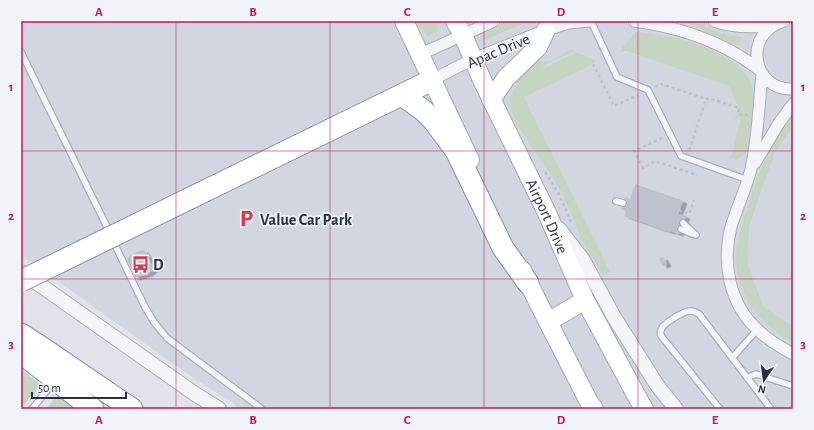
<svg xmlns="http://www.w3.org/2000/svg" width="814" height="430" viewBox="0 0 814 430" font-family="'Alegreya Sans',sans-serif">
<style>
.built{fill:#d2d6e0}
.green{fill:#c5d5c1}
.building{fill:#bdc2ce;filter:url(#shadow)}
.lines{fill:none;stroke-linecap:round;stroke-linejoin:round}
.service-casing{stroke:#a8aeb8;stroke-width:8}
.minor-casing{stroke:#a8aeb8;stroke-width:13}
.tertiary-casing{stroke:#a8aeb8;stroke-width:16}
.primary-casing{stroke:#9fa7b7;stroke-width:20}
.motorway-casing{stroke:#8690a2;stroke-width:23}
.path{stroke:#bfc2c9;stroke-width:2.5;stroke-dasharray:3 3;stroke-linecap:butt}
.service{stroke:#f4f5f8;stroke-width:5.5}
.minor{stroke:#f4f5f8;stroke-width:11}
.tertiary{stroke:#f4f5f8;stroke-width:14}
.primary{stroke:#fff;stroke-width:18}
.motorway{stroke:#fff;stroke-width:21}
.motorway-bridge-casing{stroke:#8690a2;stroke-width:23;stroke-linecap:butt}
.motorway-bridge{stroke:#fff;stroke-width:21}
.grid{fill:none;stroke:#c2185b;stroke-width:1;stroke-opacity:0.55}
.labels{text-anchor:middle;stroke-width:3.5;stroke-linejoin:round;paint-order:stroke}
.street-label{font-size:16px;fill:#273043;stroke:#f0f3f8}
.poi-label{font-size:16px;font-weight:bold;fill:#273043;stroke:#f0f3f8;text-anchor:start}
.neatline{fill:none;stroke:#c2185b;stroke-width:1.5}
.grid-label{font-size:13px;text-anchor:middle;font-weight:bold;fill:#c2185b}
</style>
<defs>
<filter id="shadow"><feDropShadow dx="4.5" dy="2.5" stdDeviation="0" flood-color="#0004"/></filter>
</defs>
<rect width="100%" height="100%" fill="#e0e4ea"/>
<path class="built" d="M21,21H793V409H237L234,403L199,382L21,255Z"/>
<path class="green" d="M415,21H436L438,31L428,36L423,32Z
M512,21H532L520,25L484,40L481,35L500,25Z
M684,21H694L720,33L742,37L738,46Z
M637,32C670,35 737,49 751,83C755,94 754,105 754,117C753,126 752,142 748,150C746,154 740,157 737,160L727,157L732,156L740,120L735,119L738,107L729,86L627,51H624L620,53L622,48L635,33Z
M571,49L574,51L546,64L542,70L565,58L578,53L596,61L583,69L524,97L610,272L603,275C595,262 586,249 580,235C573,220 568,204 560,190C549,169 533,151 521,131C517,124 513,117 511,109C508,99 512,91 518,83L512,79L530,60L548,62Z
M793,115V127L774,154L749,226L748,265L763,306L793,327V343C762,327 737,295 736,259C736,251 738,243 739,234C753,193 763,149 793,115Z
M21,370L41,385L21,409Z
M58,394L77,409H46Z"/>
<path class="building" d="M635,184L683,201L678,214L686,216L679,234L670,231V232L624,216L626,211L621,209L625,197L630,199Z
M144,250L154,269L148,274L135,278L127,259L132,254L139,251Z
M663,257L667,264L663,266L659,259Z"/>
<g class="lines">
<defs>
<path id="service" d="M591,21L617,77L648,90L681,156L748,180
M21,52L110,233
M616,201L623,203
M683,223L696,235
M681,229L692,234
M113,241L145,307L154,322L167,338L262,409
M732,358L757,330
M747,378L751,376L756,374L793,386
M32,409L53,383
M720,409L662,337C660,334 660,331 662,328C664,323 684,311 690,311C694,311 696,312 699,314L771,409"/>
<path id="minor" d="M634,21C670,26 709,37 741,57C748,61 754,66 761,71
M714,21C734,28 753,28 773,25
M784,21C742,33 752,91 793,89
M421,54L494,21
M762,73C759,105 758,137 751,169C746,189 737,207 731,227C722,263 729,304 758,330C768,340 780,347 793,354
M432,80L473,59L546,30L569,23L589,21
M755,163L779,123L793,104"/>
<path id="tertiary" d="M559,229L583,260L614,317L657,385L676,409
M23,273L195,394L219,409"/>
<g id="primary">
<path d="M404,21L470,160"/>
<path id="s1" d="M455,21L463,35L482,80L547,213L585,300L636,395L644,409"/>
<path d="M491,100L506,78L538,47L546,30"/>
<path d="M522,270L548,322L589,402L594,409"/>
<path d="M548,322L585,300"/>
</g>
<path id="motorway" d="M402,95L424,111L433,120L456,151L503,248L528,283
M297,146L432,80
M21,334L44,349L132,409
M21,353L93,409"/>
</defs>
<use href="#service" class="service-casing"/>
<use href="#minor" class="minor-casing"/>
<use href="#tertiary" class="tertiary-casing"/>
<use href="#primary" class="primary-casing"/>
<use href="#motorway" class="motorway-casing"/>
<path class="path" d="M593,64L614,106L638,95
M655,87L661,84L706,99L709,98L739,108L738,114L748,115
M662,138L634,151L643,168L655,161L697,175
M689,150L706,99
M545,172L558,192L572,224
M657,195V193L681,201L676,216
M679,210L689,214L694,200"/>
<use href="#service" class="service"/>
<use href="#minor" class="minor"/>
<use href="#tertiary" class="tertiary"/>
<use href="#primary" class="primary"/>
<use href="#motorway" class="motorway"/>
<defs>
<path id="motorway-bridge" d="M21,281L297,146"/>
</defs>
<use href="#motorway-bridge" class="motorway-bridge-casing"/>
<use href="#motorway-bridge" class="motorway-bridge"/>
</g>
<path class="grid" d="M176,21V409M330,21V409M484,21V409M638,21V409M21,151H793M21,279H793"/>
<defs>
<symbol id="parking-bare" viewBox="-9 -9 18 18"><path d="M-3.5-5.5H1a3.5 3.5 0 0 1 0 7H-1V5.5H-3.5ZM-1-3.4V-.6H.8a1.4 1.4 0 0 0 0-2.8Z" fill="#d93c49" stroke="#f0f3f8" stroke-width="2.5" paint-order="stroke"/></symbol>
<symbol id="bus-bare" viewBox="-9 -9 18 18"><path d="M-5-6H5V4H4V6H2V4H-2V6H-4V4H-5ZM-3.5-4V0h7V-4ZM-3.5 1.2v1.5H-2V1.2ZM2 1.2v1.5H3.5V1.2Z" fill="#d93c49" stroke="#f0f3f8" stroke-width="2.5" paint-order="stroke"/></symbol>
</defs>
<g fill-rule="evenodd">
<use href="#parking-bare" x="234" y="206" width="25" height="25"/>
<use href="#bus-bare" x="128" y="252" width="25" height="25"/>
</g>
<g class="labels">
<g class="street-label">
<text transform="translate(498 50) rotate(-23)" y="6">Apac Drive</text>
<text dy="6" stroke="none"><textPath href="#s1" startOffset="216">Airport Drive</textPath></text>
</g>
<g class="poi-label">
<text x="260" y="225">Value Car Park</text>
<text x="153" y="270">D</text>
</g>
</g>
<rect width="814" height="430" fill="none" stroke="#f0f3f8" stroke-width="44"/>
<g transform="translate(764 380) rotate(193)" stroke="#f0f3f8" stroke-width="3" paint-order="stroke">
<path d="M0-3L7 15L0 10L-7 15Z" fill="#273043"/>
<text y="-6" font-size="11" font-weight="bold" text-anchor="middle" fill="#273043">N</text>
</g>
<path d="M32 392v6h94v-6" fill="none" stroke="#273043" stroke-width="2"/>
<text x="38" y="392" font-size="12" fill="#273043" stroke="#f0f3f8" stroke-width="3" paint-order="stroke">50 m</text>
<rect x="22" y="22" width="770" height="386" class="neatline"/>
<g class="grid-label">
<text x="99" y="16">A</text>
<text x="253" y="16">B</text>
<text x="407" y="16">C</text>
<text x="561" y="16">D</text>
<text x="715" y="16">E</text>
<text x="11" y="91">1</text>
<text x="803" y="91">1</text>
<text x="11" y="220">2</text>
<text x="803" y="220">2</text>
<text x="11" y="348">3</text>
<text x="803" y="348">3</text>
<text x="99" y="424">A</text>
<text x="253" y="424">B</text>
<text x="407" y="424">C</text>
<text x="561" y="424">D</text>
<text x="715" y="424">E</text>
</g>
</svg>
